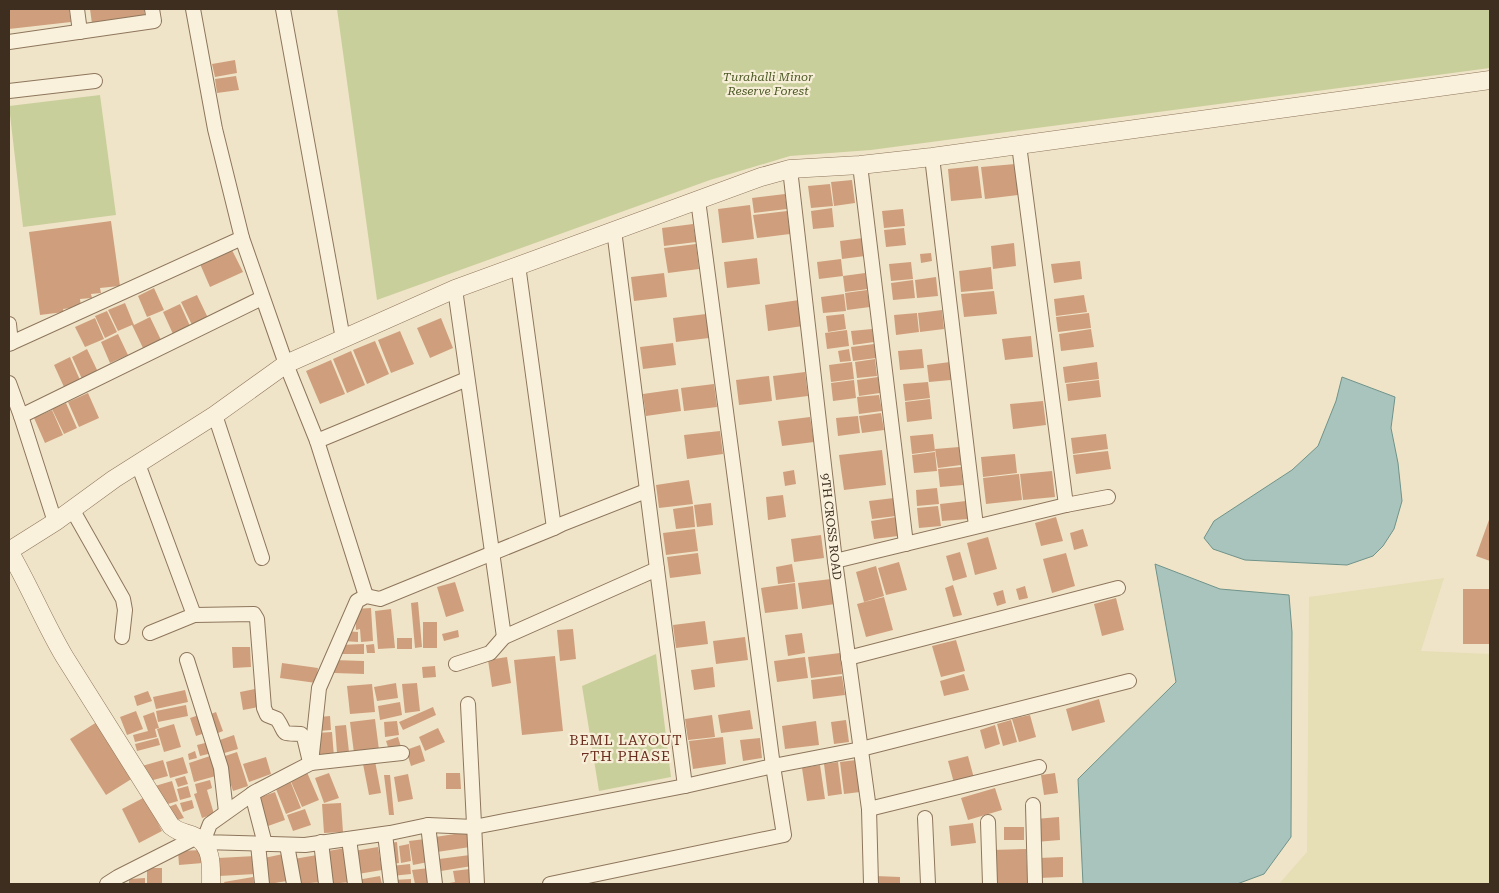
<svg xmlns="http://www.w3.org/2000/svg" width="1499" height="893" viewBox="0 0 1499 893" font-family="'Roboto Serif',serif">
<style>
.farmland{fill:#e6deb5}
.green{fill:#c9cf9b}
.water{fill:#a9c4bc;stroke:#6f938a}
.building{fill:#cf9f7d}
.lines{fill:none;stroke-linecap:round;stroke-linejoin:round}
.minor-casing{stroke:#8d765c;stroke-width:16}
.tertiary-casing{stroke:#8d765c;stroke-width:19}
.minor{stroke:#faf1dc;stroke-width:14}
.tertiary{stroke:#faf1dc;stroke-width:18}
.labels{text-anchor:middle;stroke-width:4.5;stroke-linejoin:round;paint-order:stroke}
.park-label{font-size:12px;font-style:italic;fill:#4d5a26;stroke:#f7eed8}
.street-label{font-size:12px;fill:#3d2e20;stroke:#f7eed8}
.neighbourhood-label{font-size:14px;letter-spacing:1px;fill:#6b2e1e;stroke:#f7eed8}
</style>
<rect width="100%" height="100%" fill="#f0e4c8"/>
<path class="farmland" d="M1444,578L1421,651L1490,654V884H1279L1307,852L1309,597Z"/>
<path class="green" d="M337,9H1490V68L871,150L790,156L710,180L377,300Z
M100,95L116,215L23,227L9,106Z
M656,654L671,777L599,791L582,686Z"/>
<path class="water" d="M1342,377L1395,397L1391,428L1398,463L1402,501L1394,529L1383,546L1373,556L1347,565L1245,560L1213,549L1204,538L1214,521L1292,470L1318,446L1336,401Z
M1155,564L1220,589L1289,595L1292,632L1291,837L1264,874L1237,884H1083L1078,779L1176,682Z"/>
<path class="building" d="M9,9H69L71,22L9,29Z
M90,9H144L145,16L92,24Z
M235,60L237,73L215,77L212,64Z
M236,76L239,90L217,93L215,79Z
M1015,164L1018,195L985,199L981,167Z
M978,166L982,198L951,201L948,169Z
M852,180L855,203L834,206L831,182Z
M830,184L833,206L811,208L808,186Z
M785,194L787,209L754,213L752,198Z
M750,205L754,239L722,243L718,209Z
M832,208L834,227L813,229L811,211Z
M903,209L905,226L884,228L882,211Z
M787,211L790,234L757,238L753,215Z
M111,221L120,286L100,288L101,293L91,294L92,298L80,299L81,307L63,309L64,312L40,315L29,232Z
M693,224L696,242L664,246L662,228Z
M904,228L906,245L886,247L884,230Z
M863,238L865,256L842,259L840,241Z
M1014,243L1016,266L993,269L991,246Z
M696,244L699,269L668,273L664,248Z
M232,250L243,272L210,287L200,264Z
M931,253L932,261L921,263L920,254Z
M757,258L760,284L727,288L724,262Z
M841,259L843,276L819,279L817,262Z
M1080,261L1082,279L1054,283L1051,264Z
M911,262L913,279L891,281L889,264Z
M991,267L993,289L961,292L959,271Z
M664,273L667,297L634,301L631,277Z
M865,273L868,289L845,292L843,276Z
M936,277L938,296L917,298L915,280Z
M913,280L915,298L893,300L891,283Z
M154,288L164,310L147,317L138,296Z
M867,290L870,307L847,310L845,293Z
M994,291L997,314L964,317L961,294Z
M844,294L846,311L823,313L821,297Z
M197,295L208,318L192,325L181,302Z
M1084,295L1087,312L1056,316L1054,299Z
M799,300L803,326L768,331L765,305Z
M125,303L134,325L150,317L161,340L143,348L132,325L118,331L108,310Z
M180,304L190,326L173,334L163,312Z
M942,310L944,329L920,332L918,313Z
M107,311L117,332L105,338L95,316Z
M917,313L919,332L896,335L894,315Z
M1089,313L1091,328L1058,332L1056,317Z
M706,314L709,338L676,342L673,318Z
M844,314L846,329L828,332L826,316Z
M95,318L104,339L85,347L75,327Z
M441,318L453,348L430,358L417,328Z
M872,329L874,342L853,345L851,331Z
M1091,329L1094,347L1061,351L1059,334Z
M847,330L849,346L827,349L825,333Z
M400,331L414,364L391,373L378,340Z
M118,334L128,355L110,363L101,342Z
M1031,336L1033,357L1005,360L1002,339Z
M375,341L389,374L367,384L353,350Z
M673,343L676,365L643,369L640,347Z
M874,344L876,358L853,361L851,347Z
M87,349L98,372L82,379L72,357Z
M849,349L851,361L840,362L838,351Z
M922,349L924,368L900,370L898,351Z
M351,351L365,385L347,393L333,359Z
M70,357L80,380L64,387L54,365Z
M875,359L877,376L857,378L855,362Z
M331,360L345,394L320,404L306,371Z
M852,362L854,379L831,382L829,365Z
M950,362L951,380L929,382L927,365Z
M1097,362L1099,379L1065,383L1063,367Z
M805,372L808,396L776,400L773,376Z
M769,376L772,401L739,405L736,380Z
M878,377L880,393L859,396L857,380Z
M854,380L856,398L833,401L831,383Z
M1099,380L1101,397L1068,401L1066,384Z
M928,382L930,398L905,401L903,384Z
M714,384L717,407L684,411L681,388Z
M678,389L681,411L646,416L643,394Z
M88,393L99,418L79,427L68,402Z
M879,395L882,411L859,414L857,397Z
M930,399L932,419L907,422L905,402Z
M1043,401L1046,425L1013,429L1010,404Z
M66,403L77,428L64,434L52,409Z
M52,410L63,435L45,443L34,418Z
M881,413L884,430L862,433L859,416Z
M858,416L860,433L838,436L836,418Z
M810,417L814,442L782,446L778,421Z
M720,431L723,454L687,459L684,435Z
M933,434L935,451L912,454L910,436Z
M1106,434L1108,449L1073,454L1071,438Z
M959,447L961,465L938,468L935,449Z
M882,450L886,485L844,490L839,455Z
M1108,451L1111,469L1076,474L1073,455Z
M935,452L937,471L914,473L912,455Z
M1015,454L1017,473L983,477L981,457Z
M961,467L963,485L940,487L938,469Z
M794,470L796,484L785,486L783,472Z
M1052,471L1055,497L1023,500L1020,474Z
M1019,474L1022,500L986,504L983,478Z
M689,480L693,504L659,508L656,485Z
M937,488L939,504L917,506L916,490Z
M783,495L786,517L768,520L766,497Z
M894,498L896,516L872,519L869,501Z
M966,501L968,519L942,521L940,504Z
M711,503L713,525L697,527L694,505Z
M693,506L695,527L676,529L673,509Z
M938,506L941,526L919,528L917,508Z
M896,517L898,536L874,539L871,521Z
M1056,517L1063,541L1041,546L1035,523Z
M1490,517V561L1476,556Z
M695,529L698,551L666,555L663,533Z
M1083,529L1088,546L1074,550L1070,533Z
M821,535L824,558L794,562L791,539Z
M988,537L997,569L975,575L967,543Z
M960,552L967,577L953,581L946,556Z
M698,553L701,574L670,578L667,557Z
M1066,553L1075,586L1052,593L1043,559Z
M899,562L907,590L886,595L878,568Z
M792,564L795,582L778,584L776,567Z
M876,566L884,596L864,602L856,572Z
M831,579L835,604L802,609L798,583Z
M455,582L464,611L446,617L437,587Z
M795,583L798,609L765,613L761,588Z
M953,585L962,615L953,617L945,588Z
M1025,586L1028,598L1019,600L1016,589Z
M1463,589H1490V644H1463Z
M1003,590L1006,603L997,606L993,593Z
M884,597L893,630L866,637L857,604Z
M1116,598L1124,630L1102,636L1094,604Z
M418,602L422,647L415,648L411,603Z
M371,608L373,641L361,642L360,629L356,630L355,609Z
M391,609L395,648L378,649L375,611Z
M705,621L708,644L676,648L673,625Z
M423,622H437V648H423Z
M573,629L576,659L560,661L557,630Z
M458,630L459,637L444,641L442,634Z
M345,631L358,632V642L344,641Z
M802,633L805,653L788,656L785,635Z
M745,637L748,660L716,664L713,641Z
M397,638H412V649H397Z
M956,640L965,671L941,677L932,646Z
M364,644V654H338V645Z
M374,644L375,653H367L366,645Z
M232,647H250L251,667L233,668Z
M840,653L842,674L811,678L808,657Z
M555,656L563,731L522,735L514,660Z
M507,657L511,683L492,687L488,660Z
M805,657L808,678L777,682L774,661Z
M334,660L364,661V674L334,673Z
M282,663L318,668L316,683L280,678Z
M435,666L436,677L423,678L422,667Z
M713,667L715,687L694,690L691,670Z
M964,674L969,690L944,696L940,681Z
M842,676L845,695L813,699L811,680Z
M396,683L398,698L377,701L374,687Z
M417,683L420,711L405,713L402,684Z
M372,684L375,712L350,714L347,686Z
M255,689L258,707L243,710L240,692Z
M185,690L188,702L156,709L153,697Z
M148,691L152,701L137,706L134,696Z
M1099,699L1105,722L1072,731L1066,709Z
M400,702L402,715L380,720L378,706Z
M186,705L188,716L158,722L156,711Z
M433,707L436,715L403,730L399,722Z
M750,710L753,729L721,733L718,715Z
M136,711L143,729L127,735L120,717Z
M154,712L159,728L155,729L157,737L135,742L133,735L148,731L143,716Z
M216,712L223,731L213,735L206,716Z
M199,715L205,733L196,736L190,718Z
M712,715L715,737L688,740L685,719Z
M1030,715L1036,737L1019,742L1012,719Z
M330,716L331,730L320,731L319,717Z
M375,719L379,750L354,753L350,722Z
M846,720L849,742L834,744L831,722Z
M1011,720L1017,742L1003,746L997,724Z
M397,721L399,735L385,737L384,722Z
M816,721L819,745L785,749L782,726Z
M97,722L133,778L106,795L70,739Z
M174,724L181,747L164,752L157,729Z
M346,725L349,752L337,753L335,726Z
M995,725L1000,744L985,749L980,730Z
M438,728L445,742L425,751L419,737Z
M332,732L334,757L318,758L316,733Z
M234,735L238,749L221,754L217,741Z
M398,737L401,747L389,750L386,741Z
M723,737L726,764L693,769L689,741Z
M158,738L160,745L137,751L135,744Z
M760,738L762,758L743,761L740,740Z
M209,742L212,753L200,756L197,745Z
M420,745L425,761L411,766L406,750Z
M195,751L197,758L189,760L188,754Z
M237,752L248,786L233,791L222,757Z
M210,756L216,776L194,782L189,763Z
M968,756L974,778L954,783L948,761Z
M183,757L188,773L170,778L166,762Z
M266,757L271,774L249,782L243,764Z
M163,760L168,776L146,782L142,766Z
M856,760L860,792L844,794L840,762Z
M375,761L381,793L369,795L363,764Z
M838,762L842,794L828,796L824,764Z
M820,765L825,799L807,801L802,768Z
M306,770L319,800L302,807L289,777Z
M329,773L339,798L324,803L315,778Z
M446,773H460L461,789H446Z
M1055,773L1058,793L1044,795L1041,775Z
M408,774L413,799L398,802L394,777Z
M384,775H390L394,815H389Z
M185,776L188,784L178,787L175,779Z
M289,778L301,808L286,814L274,784Z
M210,780L212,788L207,790L214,814L202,818L194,794L197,793L195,784Z
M172,781L178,801L161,806L155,786Z
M188,786L191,797L180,800L177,789Z
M995,788L1002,810L968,820L961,798Z
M275,792L285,820L268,826L258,798Z
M145,797L162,831L139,843L122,809Z
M192,800L194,808L183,812L180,803Z
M341,803L343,832L324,833L322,804Z
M176,804L184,818L174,821L166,808Z
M305,809L311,825L293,831L287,815Z
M1059,817L1060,840L1036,842L1035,819Z
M973,823L976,843L951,846L949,826Z
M1004,827H1024V840H1004Z
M468,832L470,847L437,852L435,837Z
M425,839L428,862L413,865L409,841Z
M397,842L399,863L392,864L389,843Z
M409,844L411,861L401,863L399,846Z
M378,847L382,870L358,874L354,851Z
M345,848L351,882L329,884L323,852Z
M1026,849L1028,884H992L991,850Z
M202,850L203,863L179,865L178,851Z
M283,854L287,881L269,884L264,858Z
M317,855L322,882L298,884L294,859Z
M470,855L472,866L441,871L439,859Z
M255,856L256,874L219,876L218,858Z
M1063,857V877L1039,878L1038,858Z
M410,864L411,874L392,876L391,866Z
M147,868H162V884H147Z
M429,868L431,884H415L412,870Z
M470,869L472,884H443L455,882L453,871Z
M380,876L382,884H358L357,880Z
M876,876L900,877V884H875Z
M253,877L254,884H225L224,882Z
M145,878V884H129V879Z
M411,879V884H393V880Z"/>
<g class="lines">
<defs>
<g id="minor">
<path d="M77,9L80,32"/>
<path d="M193,9L215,129L242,238L286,364L317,441L366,596"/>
<path d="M283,9L343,339"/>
<path d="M9,42L154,21L152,9"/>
<path d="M9,91L95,81"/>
<path d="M932,157L976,526"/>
<path d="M860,165L906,544"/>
<path id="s1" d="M790,169L835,561L869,809L871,884"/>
<path d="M518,265L554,528"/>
<path d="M455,289L504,637L657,569L614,230"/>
<path d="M9,324L11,343"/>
<path d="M9,344L242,238"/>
<path d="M9,383L21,416L55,522"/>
<path d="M215,415L262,558"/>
<path d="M21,416L262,298"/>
<path d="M317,441L467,379"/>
<path d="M138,464L194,615L150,633"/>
<path d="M1066,505L1108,497"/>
<path d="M72,509L123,599L125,610L122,637"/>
<path d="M835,561L1066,505L1019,145"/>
<path d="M657,569L685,786"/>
<path d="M194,615L254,614L257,619L264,708L267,715L277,719C288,735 278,733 301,734L304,737L309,758"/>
<path d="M848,658L1118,588"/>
<path d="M187,660L221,768L226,812"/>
<path d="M456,664L490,653L504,637"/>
<path d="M468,704L477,884"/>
<path d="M402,753L311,763L255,792L210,824L203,842L305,845L390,833L428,825L474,827L685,786L773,766L861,749L1129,681"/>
<path d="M311,763L319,688L357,601L366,596L380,599L554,528L562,524L646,491"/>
<path d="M252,794L265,844"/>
<path d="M1033,805L1035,884"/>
<path d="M869,809L1039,767"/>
<path d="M925,818L928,884"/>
<path d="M988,822L990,884"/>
<path d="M428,825L435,884"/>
<path d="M385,834L391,884"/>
<path d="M349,839L355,884"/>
<path d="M321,842L326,884"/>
<path d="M258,844L262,884"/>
<path d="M287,845L294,884"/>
<path d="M107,884L118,877L197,837"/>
<path d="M550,884L784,835L773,766L698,200"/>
</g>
<path id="tertiary" d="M9,551L55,522L114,479L215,415L286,364L455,289L761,177L790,169L860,165L932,157L1490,80
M9,551C29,585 44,622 64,656L171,826C182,835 187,832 196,837C213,847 211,867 211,884"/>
</defs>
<use href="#minor" class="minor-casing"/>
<use href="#tertiary" class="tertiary-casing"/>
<use href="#minor" class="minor"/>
<use href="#tertiary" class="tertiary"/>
</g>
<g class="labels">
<g class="park-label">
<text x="768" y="81">Turahalli Minor<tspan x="768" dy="14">Reserve Forest</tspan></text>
</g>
<g class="street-label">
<text dy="4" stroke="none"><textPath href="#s1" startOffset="360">9TH CROSS ROAD</textPath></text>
</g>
<g class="neighbourhood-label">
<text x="626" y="745">BEML LAYOUT<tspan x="626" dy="16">7TH PHASE</tspan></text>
</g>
</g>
<rect width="1499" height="893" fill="none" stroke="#3d2e20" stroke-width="20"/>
</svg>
